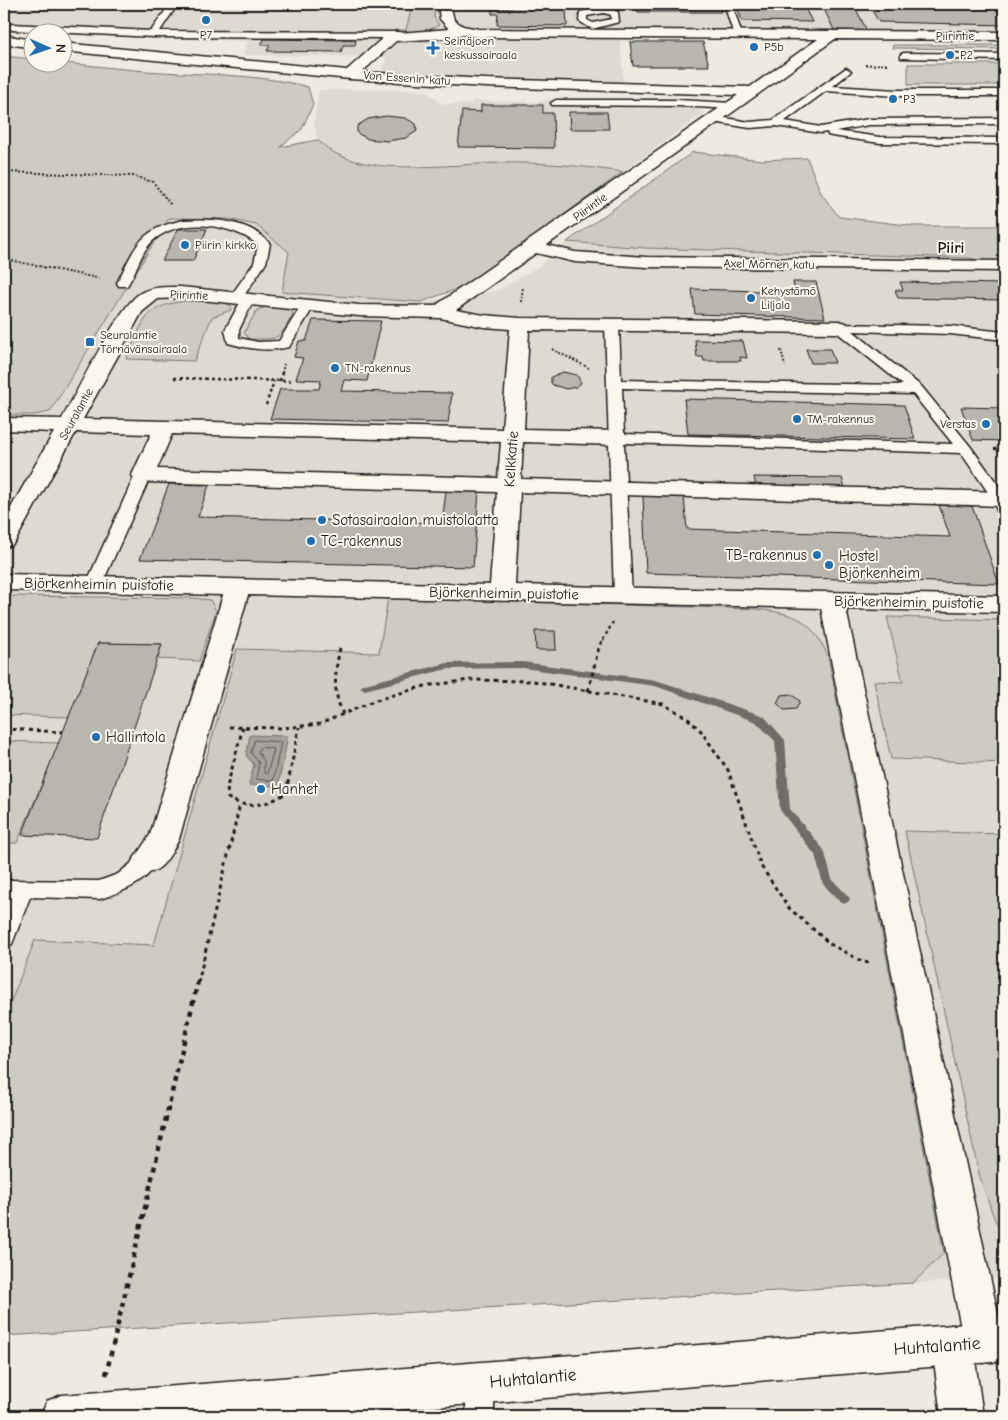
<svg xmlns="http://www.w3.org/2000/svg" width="1008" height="1420" viewBox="0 0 1008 1420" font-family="'Comic Neue',sans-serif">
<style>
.built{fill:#dedad1}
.green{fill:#ceccc2;stroke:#75746f}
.water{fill:#a6a39d;stroke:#6f6d69}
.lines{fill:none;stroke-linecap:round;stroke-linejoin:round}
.shore{stroke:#535250;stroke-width:1}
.stream{fill:#6f6d69;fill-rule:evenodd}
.building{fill:#b9b6af;stroke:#1c1c1c}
.service-casing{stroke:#1c1c1c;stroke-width:3}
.minor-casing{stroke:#1c1c1c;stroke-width:3}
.secondary-casing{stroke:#1c1c1c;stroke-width:3}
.path-far3{stroke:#1c1c1c;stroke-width:2;stroke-dasharray:2 2;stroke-linecap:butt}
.path-far2{stroke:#1c1c1c;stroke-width:2.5;stroke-dasharray:3 3;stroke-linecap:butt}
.path-far1{stroke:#1c1c1c;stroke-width:3;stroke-dasharray:4 4;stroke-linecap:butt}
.path{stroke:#1c1c1c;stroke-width:4.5;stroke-dasharray:5 5;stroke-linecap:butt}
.service{fill:#fbf7ec;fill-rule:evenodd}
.minor{fill:#fbf7ec;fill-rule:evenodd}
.secondary{fill:#fbf7ec;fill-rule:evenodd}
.poi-dot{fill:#1f6fb2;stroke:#fbf7ec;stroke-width:2}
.labels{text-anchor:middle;stroke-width:4;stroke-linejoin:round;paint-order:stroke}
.far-poi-label{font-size:12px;fill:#1c1c1c;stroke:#fbf7ec;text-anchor:start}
.far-street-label{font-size:12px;fill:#1c1c1c;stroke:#fbf7ec}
.street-label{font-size:15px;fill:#1c1c1c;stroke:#fbf7ec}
.poi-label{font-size:15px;fill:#1c1c1c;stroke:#fbf7ec;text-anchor:start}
.far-district-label{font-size:16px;font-weight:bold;fill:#1c1c1c;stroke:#fbf7ec}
.near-street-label{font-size:18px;fill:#1c1c1c;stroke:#fbf7ec}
</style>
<rect width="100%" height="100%" fill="#eeeadf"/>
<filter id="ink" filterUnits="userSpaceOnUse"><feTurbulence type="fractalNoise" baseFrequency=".02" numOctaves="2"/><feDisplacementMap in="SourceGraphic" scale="10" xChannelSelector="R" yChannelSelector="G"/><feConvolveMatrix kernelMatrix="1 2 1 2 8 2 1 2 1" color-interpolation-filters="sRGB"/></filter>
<g filter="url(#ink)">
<path class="built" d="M5,4H1004V33L619,32L624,86L496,81L382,73L386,57L242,55L248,41L139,38L4,30Z
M378,89L427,91L441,104H469L473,101L537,102L551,99L634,100V108H695L704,113L623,172L575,165L503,163L420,168L361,162L338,155L317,140L314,122L319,90Z
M169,218L228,219L256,225L289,252L283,292L421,302L496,291L538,267L567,242L646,248L970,258L1004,267V1278L4,1336V415H34L118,300Z"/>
<path class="green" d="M412,6H435L434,17L439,25L427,31L395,32V30H406Z
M893,45H1004V49L892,48Z
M4,56L32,59V62C70,62 107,68 146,71C200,75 255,73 308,87L313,104L302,129L280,147L317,140C324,145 331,152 339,155C381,175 455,164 501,163C542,162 582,166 623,172L465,286L421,302L282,292L289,252L256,225L228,219L169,218L50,412L34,415H4Z
M908,64H1004V85H908Z
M693,152L762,160L807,158L821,193L839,217L914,226H1004V267L970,258L646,248L567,242Z
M184,301L224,302L231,306V310L212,317L194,361L126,359C144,323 141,307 184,301Z
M266,307L290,309L293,313C279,341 280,339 249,339L244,333L257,310Z
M4,596L192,598L210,600L216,611L199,661L158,659L162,644L98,643L69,717L4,715Z
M388,598L756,609C797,614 810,618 828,656L944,1253L913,1283L4,1336V1019L35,940L154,945L237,649L379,653Z
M887,617L1004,620V763L891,759L874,681L903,682Z
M4,741L59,743L17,843H4Z
M905,831L1004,834V1239L993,1215L979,1174Z"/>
<path class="water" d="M250,735L288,736L278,786L249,785L254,764L246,756Z"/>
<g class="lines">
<path class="shore" d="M255,740L281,742L273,781L256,779L259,763L251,753Z
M261,747L274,749L267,774L264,773V761L258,752Z"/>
<path class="stream" d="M523,662L656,680L764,716L785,740L790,809L824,850L832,879L848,896L850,899L848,902L844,904L840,902L823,884L815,855L780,810L775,741L756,722L655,686L523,668L447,669L365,690L360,687L365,684L447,663Z"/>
</g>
<path class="building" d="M512,4H551L552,9H566L567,26L497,25L498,14H492V8H512Z
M636,4H719L721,12H638Z
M736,4H803L812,22L742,21Z
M868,4H1004V25L879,22Z
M824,9H856L867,31L834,30Z
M264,39L356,40L355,45H343L341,52L267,51L270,45H261Z
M630,42H703L709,66H633Z
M481,105H543V113H553L554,148L458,147L462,111L481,112Z
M569,112H607L609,129H570Z
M386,116L405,118L416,124L417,131L406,138L387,141L368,139L357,133V126L368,119Z
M178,229H207L193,261H162Z
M793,282H816L825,318L695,314L692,289L795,292Z
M900,282L1004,284V300L898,298L895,290H903Z
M313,320L381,321L367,381L344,380L341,391L452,393L448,423L270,419L280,389H319L321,380L296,379L303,358L294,357L299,341H306Z
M695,340L743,341L747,358L740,357L741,361H704L703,357H697Z
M806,349H830L835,363H811Z
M563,372L577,375L581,383L576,387L566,389L553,385L551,383V377Z
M684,399L904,405L915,439L688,434Z
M961,407L1004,408V441L973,440Z
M754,477L842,478L845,488L756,487Z
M169,484L209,485L198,517L442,523L446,491L479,492L473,567L140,559Z
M643,496L684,497L687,529L950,537L939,505L972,506L999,584L646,573Z
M535,631H555L556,650H536Z
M98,643L162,644L97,838L22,835Z
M791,694L800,701L796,709L784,710L777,703L781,695Z"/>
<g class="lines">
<defs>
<path id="service" d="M170,4H178L160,31L400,32L404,35L400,38L154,37L12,30L8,27L12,24L151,31Z
M724,4H732L742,35L741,37L734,35Z
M605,7L618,12L619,22L592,29L579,21L580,12ZM604,13L611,15V19L593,23L587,20V16Z
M904,53L1004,54V60L901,58V54Z
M846,68L851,71L849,73L833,86L896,90H1004V96H896L826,91L785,121L821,127L869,119L1004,118V124L869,125L836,131L880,137L1004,138V144L880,143L832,136L828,135L827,132L821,133L776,126L750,128L713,122L708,119L713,116L750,122L773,120Z
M556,100H678L732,103L737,106L732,109L678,106L552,105L551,103Z
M184,220C212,218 251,220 270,244L266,263L241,300H231L230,297L254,263L258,245C233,224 182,217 155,239C141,250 137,271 127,286H119L117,283C136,246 139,229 184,220Z
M248,295L254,299L239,330V338L258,342L279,341L303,303H313L314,306L289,347C268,352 249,349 228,343L225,330L242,299Z
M612,320L619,324L621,380L903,385L834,330L832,327L834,324L950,326L1004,332V340L950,334L853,331L922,387L970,446L1004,493V515L998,513L992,498L961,453L624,443L632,595L629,599H617L614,595L605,324ZM622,388L913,394L953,444L624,434Z
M143,470L151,475L102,584L100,588H88L86,584L135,475Z
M146,855L153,857L156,863C146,884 121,892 100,899L30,897L12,944L4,947V910L9,897L4,896V880L99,881L118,874L139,857Z
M480,1369L490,1373L494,1383V1416H466V1383L470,1373Z"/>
<path id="minor" d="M438,4H450L454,20L463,26L479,29L1004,32V40L835,39L547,245L575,252L646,257L1004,261V271L646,267L575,262L536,253L456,310L484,315L520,318L839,321L846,323L849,327L846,331L839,333L529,330L524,429L617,431L625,433L628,438L625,443L617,445L523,442L521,479L1004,492V506L520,492L515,585L1004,596V612L846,609L1004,1342L998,1357L984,1363L975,1360L983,1416H941L932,1345L938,1331L952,1325L961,1328L821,608L248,595L179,839C169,858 159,879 135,872L131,863L150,835L223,595L4,590V574L490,585L497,492L143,482L135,480L132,475L151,434L76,432L16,540L12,545L4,547V520L54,432L4,430V418L62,419C77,392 117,309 139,294C151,286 167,287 181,287L359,305L435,306L738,95L486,87L350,79L62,51V43L347,70L387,34L449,29L440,19ZM463,34L479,37L818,39L750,87L486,79L362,72L396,41L446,38ZM181,298L359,316L440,318L484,327L510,329L502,429L83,419L142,312L158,299ZM172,434L501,442L498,478L157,469Z
M4,35L32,40V48L4,43Z"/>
<path id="secondary" d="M1004,1321V1361L323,1416H41L47,1401L62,1395Z"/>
</defs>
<use href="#service" class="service-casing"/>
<use href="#minor" class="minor-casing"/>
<use href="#secondary" class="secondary-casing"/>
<path class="path-far3" d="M71,4H148
M194,4L421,5
M469,6L503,4
M865,65L887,64
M4,172L133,176L153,182L171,205
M4,259L102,279
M521,302L523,286
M552,349L589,368
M781,350L785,366
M282,373L284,364"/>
<path class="path-far2" d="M174,378L291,381
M280,381L282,372
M266,405L274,381
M994,449H1004
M603,640L613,622"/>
<path class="path-far1" d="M340,648C335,672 332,691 343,714
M588,691L599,647L603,639
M229,727L283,728L320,724L376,700L425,686L470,680L533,681L663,704L686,717L701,731L728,770L761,866L789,908L830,944L863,962L872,963
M243,727L227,787L228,798C248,810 268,805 286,793L299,727
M4,729L63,732
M198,983L240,804"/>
<path class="path" d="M106,1375L198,981"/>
<use href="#service" class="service"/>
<use href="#minor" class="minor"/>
<use href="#secondary" class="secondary"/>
</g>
</g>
<g class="poi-dot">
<circle cx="206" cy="20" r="5"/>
<circle cx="754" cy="47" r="5"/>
<path d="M430.5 40.5h5v5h5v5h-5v5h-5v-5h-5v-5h5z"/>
<circle cx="950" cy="55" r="5"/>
<circle cx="893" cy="99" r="5"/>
<circle cx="185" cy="245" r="5"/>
<circle cx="751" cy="298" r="5"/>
<rect x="85" y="337" width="10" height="10" rx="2.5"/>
<circle cx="335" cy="368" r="5"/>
<circle cx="797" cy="419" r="5"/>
<circle cx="986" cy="424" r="5"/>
<circle cx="322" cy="520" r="5"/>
<circle cx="311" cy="541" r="5"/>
<circle cx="817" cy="555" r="5"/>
<circle cx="829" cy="565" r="5"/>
<circle cx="96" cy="737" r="5"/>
<circle cx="261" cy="789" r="5"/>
</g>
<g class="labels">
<g class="far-poi-label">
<text x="206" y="39" text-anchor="middle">P7</text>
<text x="444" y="45">Seinäjoen<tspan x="444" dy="14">keskussairaala</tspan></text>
<text x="764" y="51">P5b</text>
<text x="960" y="59">P2</text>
<text x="903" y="103">P3</text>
<text x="195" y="249">Piirin kirkko</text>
<text x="761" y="295">Kehystämö<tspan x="761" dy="14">Liljala</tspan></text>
<text x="100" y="339">Seuralantie<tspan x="100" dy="14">Törnävänsairaala</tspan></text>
<text x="345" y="372">TN-rakennus</text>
<text x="807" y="423">TM-rakennus</text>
<text x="976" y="428" text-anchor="end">Verstas</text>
</g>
<g class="far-street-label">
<text x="955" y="40">Piirintie</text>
<text transform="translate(407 78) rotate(4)" y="4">Von Essenin katu</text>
<text transform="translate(590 207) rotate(-36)" y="4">Piirintie</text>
<text transform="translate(769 264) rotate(1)" y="4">Axel Mörnen katu</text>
<text transform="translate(189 295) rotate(2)" y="4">Piirintie</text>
<text transform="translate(76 414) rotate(-61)" y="4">Seuralantie</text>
</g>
<g class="street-label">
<text transform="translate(511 459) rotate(-86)" y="5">Kelkkatie</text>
<text transform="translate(99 584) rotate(1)" y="5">Björkenheimin puistotie</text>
<text transform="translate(504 593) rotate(1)" y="5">Björkenheimin puistotie</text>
<text transform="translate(909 602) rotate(1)" y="5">Björkenheimin puistotie</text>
</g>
<g class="poi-label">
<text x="332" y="525">Sotasairaalan muistolaatta</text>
<text x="321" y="546">TC-rakennus</text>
<text x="807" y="560" text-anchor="end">TB-rakennus</text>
<text x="839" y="561">Hostel<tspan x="839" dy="17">Björkenheim</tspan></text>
<text x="106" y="742">Hallintola</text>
<text x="271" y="794">Hanhet</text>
</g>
<g class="far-district-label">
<text x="951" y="253">Piiri</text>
</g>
<g class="near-street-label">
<text transform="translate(937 1346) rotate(-4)" y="6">Huhtalantie</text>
<text transform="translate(533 1378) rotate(-5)" y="6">Huhtalantie</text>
</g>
</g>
<rect width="1008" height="1420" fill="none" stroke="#fbf7ec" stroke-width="20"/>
<rect x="10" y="10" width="988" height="1400" fill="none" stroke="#1c1c1c" stroke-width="2" filter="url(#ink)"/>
<g transform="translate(48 48) rotate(92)"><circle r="24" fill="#fbf7ec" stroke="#a29f99"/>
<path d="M0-4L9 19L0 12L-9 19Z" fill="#1f6fb2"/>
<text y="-8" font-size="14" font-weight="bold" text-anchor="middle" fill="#1c1c1c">N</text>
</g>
</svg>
